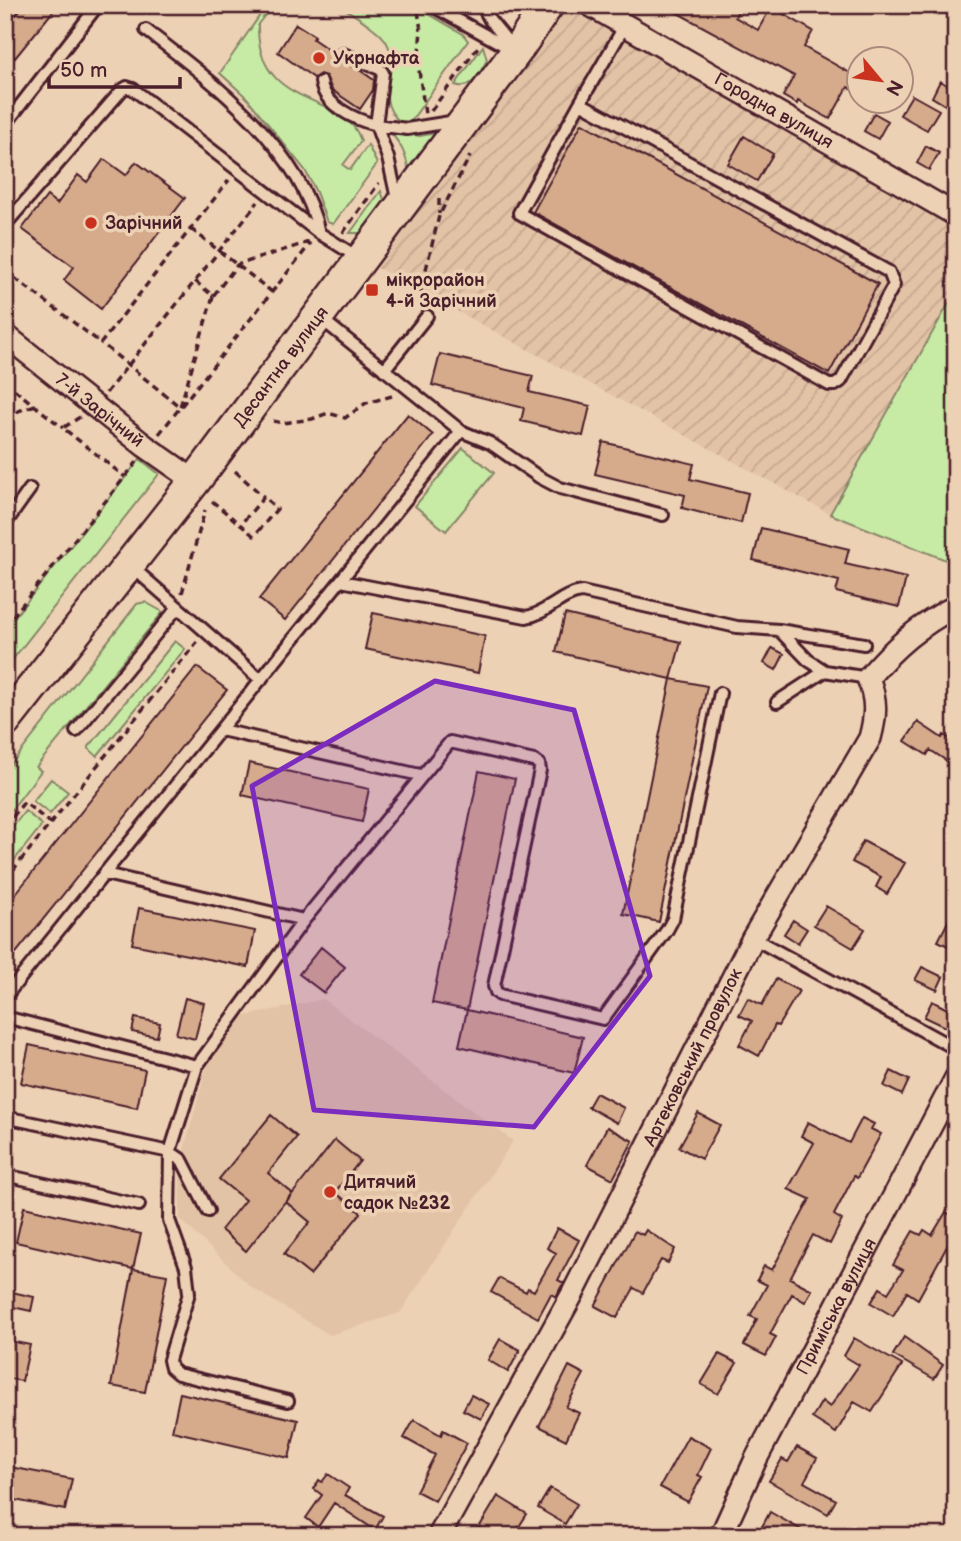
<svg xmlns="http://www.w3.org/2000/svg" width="961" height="1541" viewBox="0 0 961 1541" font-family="'Balsamiq Sans',sans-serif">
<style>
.built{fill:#e3c3a6}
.industrial{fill:url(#industrial-furrows)}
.green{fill:#c7eba5;stroke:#888568;stroke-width:2}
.building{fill:#d5ab8c;stroke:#4a1f2b;stroke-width:2}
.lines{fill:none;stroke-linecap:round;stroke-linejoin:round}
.lane-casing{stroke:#4a1f2b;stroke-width:16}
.street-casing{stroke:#4a1f2b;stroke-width:26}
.secondary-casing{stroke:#4a1f2b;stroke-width:35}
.path{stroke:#4a1f2b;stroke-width:3.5;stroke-dasharray:7 5;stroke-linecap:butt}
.lane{stroke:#edd1b4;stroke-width:10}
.street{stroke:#edd1b4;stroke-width:21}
.secondary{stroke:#edd1b4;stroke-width:30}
.marked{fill:#7b2cbf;fill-opacity:0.2;stroke:#7b2cbf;stroke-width:5;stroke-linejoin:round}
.poi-dot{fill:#c8321e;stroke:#edd1b4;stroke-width:2.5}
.labels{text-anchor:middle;stroke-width:7;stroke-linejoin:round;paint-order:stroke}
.poi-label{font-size:18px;font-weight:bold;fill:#4a1f2b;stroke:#edd1b4;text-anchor:start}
.street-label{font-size:18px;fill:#4a1f2b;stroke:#edd1b4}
</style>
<defs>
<pattern id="industrial-furrows" width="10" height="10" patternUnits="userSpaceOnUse" patternTransform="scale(1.75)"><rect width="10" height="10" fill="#e3c3a6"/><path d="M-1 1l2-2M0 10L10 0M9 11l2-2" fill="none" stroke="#c4a78f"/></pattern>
</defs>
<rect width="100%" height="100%" fill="#edd1b4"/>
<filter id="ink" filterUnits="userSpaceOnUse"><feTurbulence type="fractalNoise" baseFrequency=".0143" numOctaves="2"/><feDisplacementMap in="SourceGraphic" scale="14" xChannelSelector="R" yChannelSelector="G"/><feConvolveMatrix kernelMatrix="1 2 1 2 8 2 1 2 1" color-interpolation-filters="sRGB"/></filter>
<g filter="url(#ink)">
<path class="built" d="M323,999L513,1141L400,1313L330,1335L252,1288L180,1219V1164L206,1069L241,1017Z"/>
<path class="industrial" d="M548,5H590L956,215V307L949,304L830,514L361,259Z"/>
<path class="green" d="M267,5H273L258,24C256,113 345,89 361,141L343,165L350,170L368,145L377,164L333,224L327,222L316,192L305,170L247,98L220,73Z
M339,5H413L463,34L468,41L411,121L400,122C371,96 402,72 387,43C381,30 352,14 339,5Z
M483,46L487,60C479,74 472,91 455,85Z
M389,131L420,136L436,133L409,172C406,154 401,144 389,131Z
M381,191L386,205L366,233H350Z
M949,303L956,307V564L830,514Z
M463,448L494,473L446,531L415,506Z
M140,459L159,474L5,669V629Z
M145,602L163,612L36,767L41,771L5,818V772L137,604Z
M175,641L185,649L97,756L88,748Z
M51,779L68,792L50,814L33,801Z
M25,811L42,825L5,872V837Z"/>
<path class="building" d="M24,5H58L15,58L5,50V28Z
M663,5H741L735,17L758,30L771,7L813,31L804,47L859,78V93L848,87L830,119L798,101L797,104L783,96L794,76Z
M296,24L315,36L313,39L332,52L331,56L334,62L343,63L355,67L374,80L373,90L360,109L332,90L326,76L320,74L314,78L278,52Z
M940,81L956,90L947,106L932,97Z
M912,95L939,110L927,130L900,115Z
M874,113L888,121L878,139L864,131Z
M582,123L878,284L829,374L533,212Z
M744,136L773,154L757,181L728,164Z
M926,146L939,153L929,170L917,163Z
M104,159L126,175L136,162L185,198L101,309L64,280L74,267L22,229L47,196L57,204L78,175L87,182Z
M440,354L533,376L529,392L590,406L583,436L521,421L524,408L432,385Z
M408,414L433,435L285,620L259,599Z
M603,442L694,464L690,479L748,493L741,523L682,508L685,495L595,474Z
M761,528L849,549L845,564L906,578L899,607L836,592L839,581L753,560Z
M373,613L485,636L478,673L365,649Z
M565,614L681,642L671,679L556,652Z
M772,648L784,654L776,670L764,663Z
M197,667L227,690L5,967V907Z
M671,679L707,686L659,922L623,914Z
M918,722L942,738L944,735L956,743V767L930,750L927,755L905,741Z
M249,763L369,789L362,822L242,795Z
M479,771L515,779L467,1010L432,1003Z
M863,841L905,863L887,894L876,887L881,877L852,862Z
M826,906L865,929L853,948L814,925Z
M956,906V950L938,941Z
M139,908L255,931L248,967L132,944Z
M793,920L807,929L798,943L784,934Z
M321,947L345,967L324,993L299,974Z
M922,967L943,977L937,990L915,980Z
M776,979L799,991L778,1026L775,1025L759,1056L739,1045L752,1021L739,1015L748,998L762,1005Z
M185,998L204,1003L195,1039L176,1034Z
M932,1001L955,1013L947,1028L924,1017Z
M467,1010L583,1037L574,1073L459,1046Z
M135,1018L160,1023L157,1037L132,1032Z
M29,1045L145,1070L137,1108L21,1083Z
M891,1071L909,1080L902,1095L884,1086Z
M596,1093L624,1108L617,1123L588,1107Z
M698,1113L720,1125L701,1159L679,1147Z
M271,1115L297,1137L268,1173L292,1193L246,1251L221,1230L245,1200L219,1179Z
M862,1118L874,1124L871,1129L881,1134L857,1178L854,1176L834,1215L842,1220L830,1244L813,1235L790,1278L812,1290L805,1302L792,1294L770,1334L776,1337L766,1356L744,1345L757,1319L750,1316L767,1285L757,1280L764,1266L772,1270L810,1199L788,1189L814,1143L801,1136L808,1122L849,1143Z
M607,1127L633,1141L613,1179L587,1165Z
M335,1140L360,1161L335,1192L361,1213L310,1275L284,1254L310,1222L286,1202Z
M24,1207L141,1234L133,1269L16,1242Z
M946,1212L956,1218V1230L918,1299L907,1292L893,1316L871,1303L880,1288L888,1293L903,1270L893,1265L913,1231L921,1235L924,1230L932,1235Z
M557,1228L579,1240L558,1280L564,1283L561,1287L556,1297L551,1294L538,1318L491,1292L499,1278L526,1292L528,1288L534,1291L556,1253L547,1248Z
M646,1230L675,1249L668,1263L661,1260L643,1293L634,1288L617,1318L595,1306L635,1231L643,1235Z
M133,1269L167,1275L145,1392L111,1386Z
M12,1292L34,1297L31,1311L8,1306Z
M904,1337L943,1365L934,1379L893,1355Z
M854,1338L902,1365L872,1412L854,1402L836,1433L812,1418L822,1401L830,1407L859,1365L844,1356Z
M500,1339L520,1350L508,1372L488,1360Z
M5,1340L30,1345L22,1381L5,1378Z
M719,1354L737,1363L718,1394L701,1384Z
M569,1366L584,1374L566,1407L579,1413L566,1440L539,1426Z
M180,1393L298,1420L289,1458L172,1431Z
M471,1395L489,1404L481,1419L463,1410Z
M414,1420L441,1435L443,1430L467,1443L435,1501L416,1491L435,1455L404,1438Z
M688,1436L711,1448L698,1475L702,1477L688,1502L660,1487Z
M797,1447L817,1458L804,1482L836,1500L828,1514L769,1481L782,1459L788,1462Z
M5,1466L72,1479L65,1510L5,1498Z
M328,1474L349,1488L345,1495L383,1516L375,1530L334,1503L318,1527L306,1518L322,1495L314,1489L319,1480L322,1482Z
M550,1488L577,1504L565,1524L538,1508Z
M498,1496L527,1514L513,1536H474Z
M770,1512L812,1536H757Z"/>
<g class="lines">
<defs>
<path id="lane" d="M431,5L514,51
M482,5L490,20L512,47
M146,30C211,80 301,148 319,233
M321,82C324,106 356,120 376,125L383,73L380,69L343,54L339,56
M580,103L519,213L829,385H835L841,381L894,285L889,272L580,103L624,27
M5,125L98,5
M398,203L388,158L376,125L407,129L456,121
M5,225L122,90L127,87L133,89L319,233L359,258
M319,317L461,431L490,443L539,477L560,488L663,515
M384,370L427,316
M5,524L30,489
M132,567L261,680
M341,581L526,617C547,614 561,594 582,592L737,627L779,630L864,644
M779,630L808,660L825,671L868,678
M777,702L825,671
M221,730L420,775
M76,731L178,607
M105,874L304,920
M753,938L956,1049
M5,997L461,431
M5,1017L197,1066
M5,1117L170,1152L182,1160L208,1211
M5,1175L139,1205
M288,1401L178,1374L171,1368L169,1360L189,1293L186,1267L169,1220L170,1152L197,1066L304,920L450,742L534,761L539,764L540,770L494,986L496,992L500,995L603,1019L667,930L673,919L720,693"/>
<g id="street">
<path id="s1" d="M590,5L956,215"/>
<path id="s2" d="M5,335L145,446L195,481"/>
<path id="s3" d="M439,1536L573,1293L753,938L870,738C876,716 877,700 868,678C894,647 920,625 956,606"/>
<path id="s4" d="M721,1536L756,1459L956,1078"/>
</g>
<g id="secondary">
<path id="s5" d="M5,722L195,481L516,52L548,5"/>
</g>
</defs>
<use href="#lane" class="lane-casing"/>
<use href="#street" class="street-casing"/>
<use href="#secondary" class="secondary-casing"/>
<path class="path" d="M418,11L421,30L418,63L425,114
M502,15L510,5
M431,111L478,47
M439,199V214
M191,229L272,292
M343,233L379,183
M5,271L101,343
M195,281L213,296L237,265L309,242
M213,296L180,407L101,343L229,180
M422,304L419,298L439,216L470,156
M5,382L63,428
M106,393L258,202
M5,416L35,405
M80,417L63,428L125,477
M273,421L283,423L312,419L328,413L345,418L366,403L396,395
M159,434L311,243
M235,471L264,497
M212,501L254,536L277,509L264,497L240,525
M182,593L205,510
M5,626L137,462
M5,827L24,802L50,823
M5,880L197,642"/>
<use href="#lane" class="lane"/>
<use href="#street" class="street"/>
<use href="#secondary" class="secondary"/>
</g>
</g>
<path class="marked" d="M435,681L574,710L650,976L534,1127L314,1110L252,786Z"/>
<g class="poi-dot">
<circle cx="319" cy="58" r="7"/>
<circle cx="91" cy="223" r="7"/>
<rect x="365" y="283" width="14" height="14" rx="3.5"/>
<circle cx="330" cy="1192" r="7"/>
</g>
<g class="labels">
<g class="poi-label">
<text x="333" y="64">Укрнафта</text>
<text x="105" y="229">Зарічний</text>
<text x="386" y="286">мікрорайон<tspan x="386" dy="21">4-й Зарічний</tspan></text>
<text x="344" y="1188">Дитячий<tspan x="344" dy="21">садок №232</tspan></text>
</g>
<g class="street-label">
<text dy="6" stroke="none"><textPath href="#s1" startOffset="212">Городна вулиця</textPath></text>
<text dy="6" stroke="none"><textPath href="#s5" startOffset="450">Десантна вулиця</textPath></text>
<text dy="6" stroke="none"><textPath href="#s2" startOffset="121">7-й Зарічний</textPath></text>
<text dy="6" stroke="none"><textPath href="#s3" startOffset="542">Артековський провулок</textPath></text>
<text dy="6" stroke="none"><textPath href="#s4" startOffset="257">Приміська вулиця</textPath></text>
</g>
</g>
<rect width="961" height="1541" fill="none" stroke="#edd1b4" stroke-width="28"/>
<rect x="14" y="14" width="933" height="1513" fill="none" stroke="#4a1f2b" stroke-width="2.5" filter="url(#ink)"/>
<g transform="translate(880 80) rotate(119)"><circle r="33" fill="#edd1b4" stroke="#ac8a7d" stroke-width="2"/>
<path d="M0-5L12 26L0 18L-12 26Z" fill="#c8321e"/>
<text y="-10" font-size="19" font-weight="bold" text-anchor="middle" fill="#4a1f2b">N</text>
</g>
<path d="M49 77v10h131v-10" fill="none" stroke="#4a1f2b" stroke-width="3.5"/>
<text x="60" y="77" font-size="21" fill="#4a1f2b" stroke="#edd1b4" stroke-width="5" paint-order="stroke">50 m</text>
</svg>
